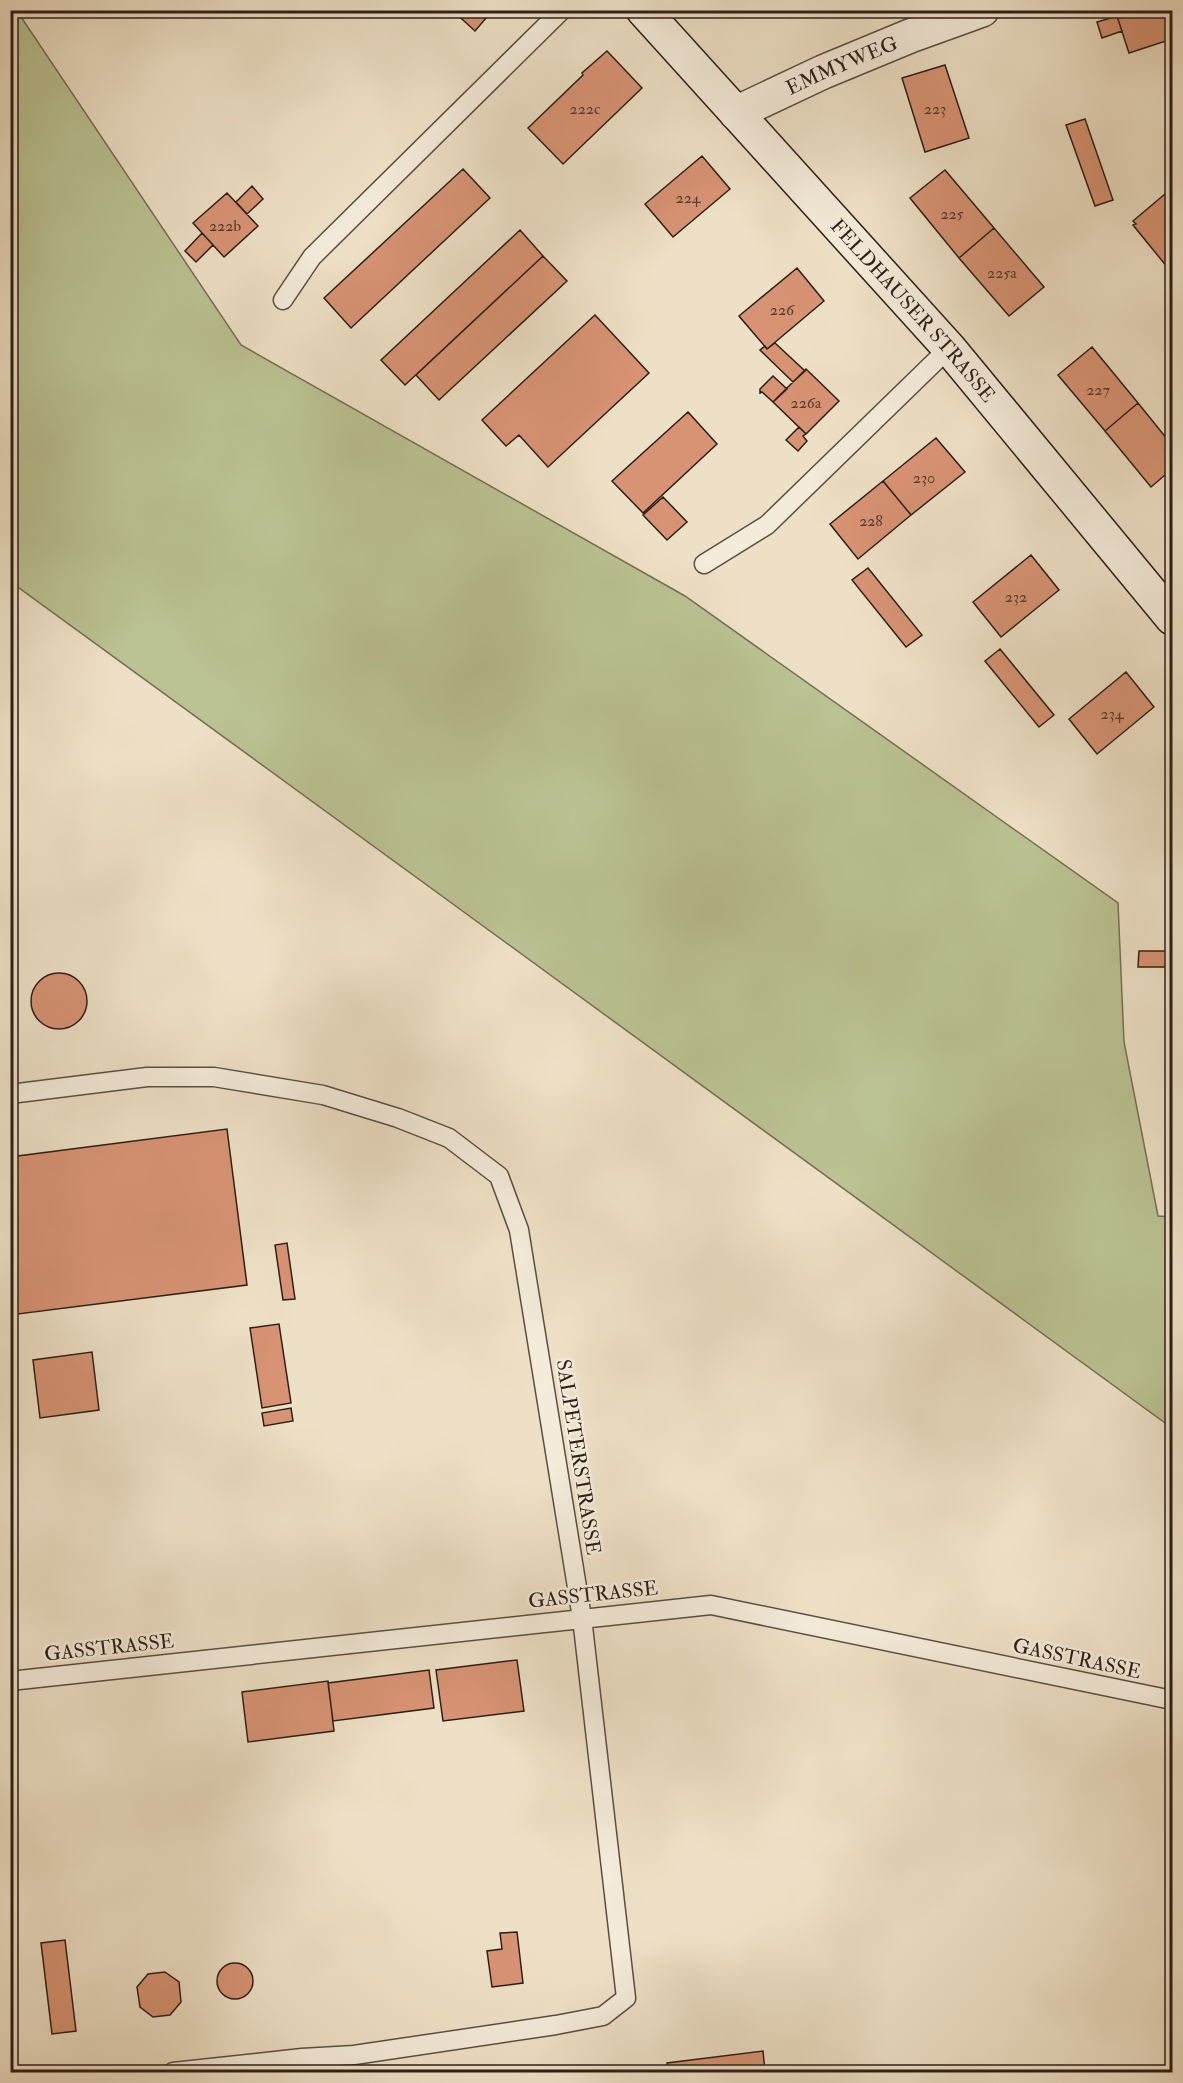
<svg xmlns="http://www.w3.org/2000/svg" width="1183" height="2083" viewBox="0 0 1183 2083" font-family="'IM FELL Double Pica',serif">
<style>
.green{fill:#bbc293;stroke:#747056;stroke-width:1.5}
.building{fill:#d89374;stroke:#2c1e19;stroke-width:1.5}
.lines{fill:none;stroke-linecap:round;stroke-linejoin:round}
.lane-casing{stroke:#5c4e44;stroke-width:21}
.street-casing{stroke:#5c4e44;stroke-width:36}
.secondary-casing{stroke:#2c1e19;stroke-width:36}
.lane{stroke:#f4ebda;stroke-width:18}
.street{stroke:#f4ebda;stroke-width:33}
.secondary{stroke:#f4ebda;stroke-width:33}
.labels{text-anchor:middle;stroke-width:5;stroke-linejoin:round;paint-order:stroke}
.number-label{font-size:16px;fill:#573b30}
.street-label{font-size:20px;fill:#2c1e19;stroke:#f4ebda}
</style>
<rect width="100%" height="100%" fill="#eee0c6"/>
<filter id="stains"><feTurbulence type="fractalNoise" baseFrequency=".00333" numOctaves="4"/><feColorMatrix values="0 0 0 0 .2 0 0 0 0 .09 0 0 0 0 .02 0 0 0 .5 -.17"/></filter>
<radialGradient id="worn" r=".72"><stop offset=".6" stop-color="#630" stop-opacity="0"/><stop offset="1" stop-color="#630" stop-opacity=".3"/></radialGradient>
<path class="green" d="M17,11L241,345L685,596L1118,903L1124,1042L1158,1216L1172,1217V1428L11,582L10,11Z"/>
<path class="building" d="M452,10H493L475,31Z
M1115,10H1164L1172,39L1129,53Z
M1164,10H1172V15L1166,17Z
M1117,16L1122,31L1102,38L1097,22Z
M607,51L642,88L563,164L528,128L583,75L582,73Z
M945,65L969,138L925,152L902,78Z
M1085,119L1113,200L1095,206L1066,125Z
M702,156L730,189L673,237L645,204Z
M463,169L490,198L351,328L324,298Z
M945,170L994,228L959,258L910,198Z
M252,186L263,199L247,214L236,202Z
M1172,188V273L1133,225L1136,224L1133,221Z
M227,193L258,226L224,257L193,223Z
M994,228L1044,287L1009,316L959,258Z
M520,230L543,256L405,385L381,360Z
M202,233L213,245L196,262L185,251Z
M543,256L567,281L439,400L416,375Z
M797,268L824,301L767,349L739,316Z
M595,315L649,373L548,467L519,435L506,446L482,420Z
M775,343L805,371L793,382L760,350L765,346L767,349Z
M1092,347L1138,403L1105,431L1058,375Z
M806,369L839,401L806,434L773,402Z
M773,376L787,389L773,402L762,392L760,393V389Z
M1138,403L1172,445V469L1151,487L1105,431Z
M688,412L717,444L643,513L612,481Z
M799,427L806,434L803,436L807,441L798,451L786,440Z
M936,438L965,472L911,515L883,481Z
M883,481L911,515L858,559L830,524Z
M663,497L687,522L667,540L643,515Z
M1031,555L1059,590L1001,637L973,602Z
M868,568L922,635L906,647L852,580Z
M1000,649L1054,715L1039,727L985,661Z
M1126,672L1154,707L1097,754L1069,719Z
M1170,948H1172V994H1170Z
M1139,951H1170V967H1138Z
M31 1001a28 28 0 1 1 56 0a28 28 0 1 1-56 0Z
M227,1129L247,1285L10,1315V1157Z
M287,1243L295,1299L283,1300L275,1245Z
M279,1324L291,1403L262,1408L250,1328Z
M92,1352L99,1410L40,1418L33,1360Z
M291,1408L293,1421L264,1426L262,1413Z
M517,1660L524,1711L443,1721L436,1670Z
M429,1670L434,1708L333,1721L328,1683Z
M328,1681L334,1731L248,1742L242,1692Z
M517,1932L523,1983L492,1987L487,1951L502,1949L500,1933Z
M65,1940L76,2031L52,2034L41,1943Z
M217 1981a18 18 0 1 1 36 0a18 18 0 1 1-36 0Z
M165,1972L179,1982L181,2002L170,2015L153,2017L140,2007L137,1987L148,1974Z
M763,2051L765,2072H668L667,2063Z"/>
<g class="lines">
<defs>
<path id="lane" d="M283,300L312,257L562,10
M704,564L767,525L949,348
M10,1094L147,1077H214L323,1095L398,1118L449,1138L499,1176L519,1230L582,1618L626,1998L603,2016L556,2025L354,2055L302,2058L173,2072
M10,1681L711,1605L1172,1700"/>
<g id="street">
<path id="s1" d="M736,113L823,72L910,36L982,10"/>
</g>
<g id="secondary">
<path id="s2" d="M643,10L949,348L1172,618"/>
</g>
</defs>
<use href="#lane" class="lane-casing"/>
<use href="#street" class="street-casing"/>
<use href="#secondary" class="secondary-casing"/>
<use href="#lane" class="lane"/>
<use href="#street" class="street"/>
<use href="#secondary" class="secondary"/>
</g>
<g class="labels">
<g class="number-label">
<text x="585" y="114">222c</text>
<text x="935" y="114">223</text>
<text x="688" y="203">224</text>
<text x="952" y="219">225</text>
<text x="225" y="231">222b</text>
<text x="1002" y="278">225a</text>
<text x="782" y="315">226</text>
<text x="1098" y="395">227</text>
<text x="806" y="408">226a</text>
<text x="924" y="483">230</text>
<text x="871" y="526">228</text>
<text x="1016" y="602">232</text>
<text x="1112" y="719">234</text>
</g>
<g class="street-label">
<text dy="7" stroke="none"><textPath href="#s1" startOffset="116">EMMYWEG</textPath></text>
<text dy="7" stroke="none"><textPath href="#s2" startOffset="404">FELDHAUSER STRASSE</textPath></text>
<text transform="translate(579 1457) rotate(81)" y="7">SALPETERSTRASSE</text>
<text transform="translate(593 1594) rotate(-6)" y="7">GASSTRASSE</text>
<text transform="translate(109 1647) rotate(-6)" y="7">GASSTRASSE</text>
<text transform="translate(1077 1658) rotate(12)" y="7">GASSTRASSE</text>
</g>
</g>
<rect width="1183" height="2083" fill="none" stroke="#eee0c6" stroke-width="36"/>
<rect x="12" y="12" width="1159" height="2059" fill="none" stroke="#2c1e19" stroke-width="3"/>
<rect x="18" y="18" width="1147" height="2047" fill="none" stroke="#2c1e19" stroke-width="1.5"/>
<rect width="100%" height="100%" filter="url(#stains)"/>
<rect width="100%" height="100%" fill="url(#worn)"/>
</svg>
